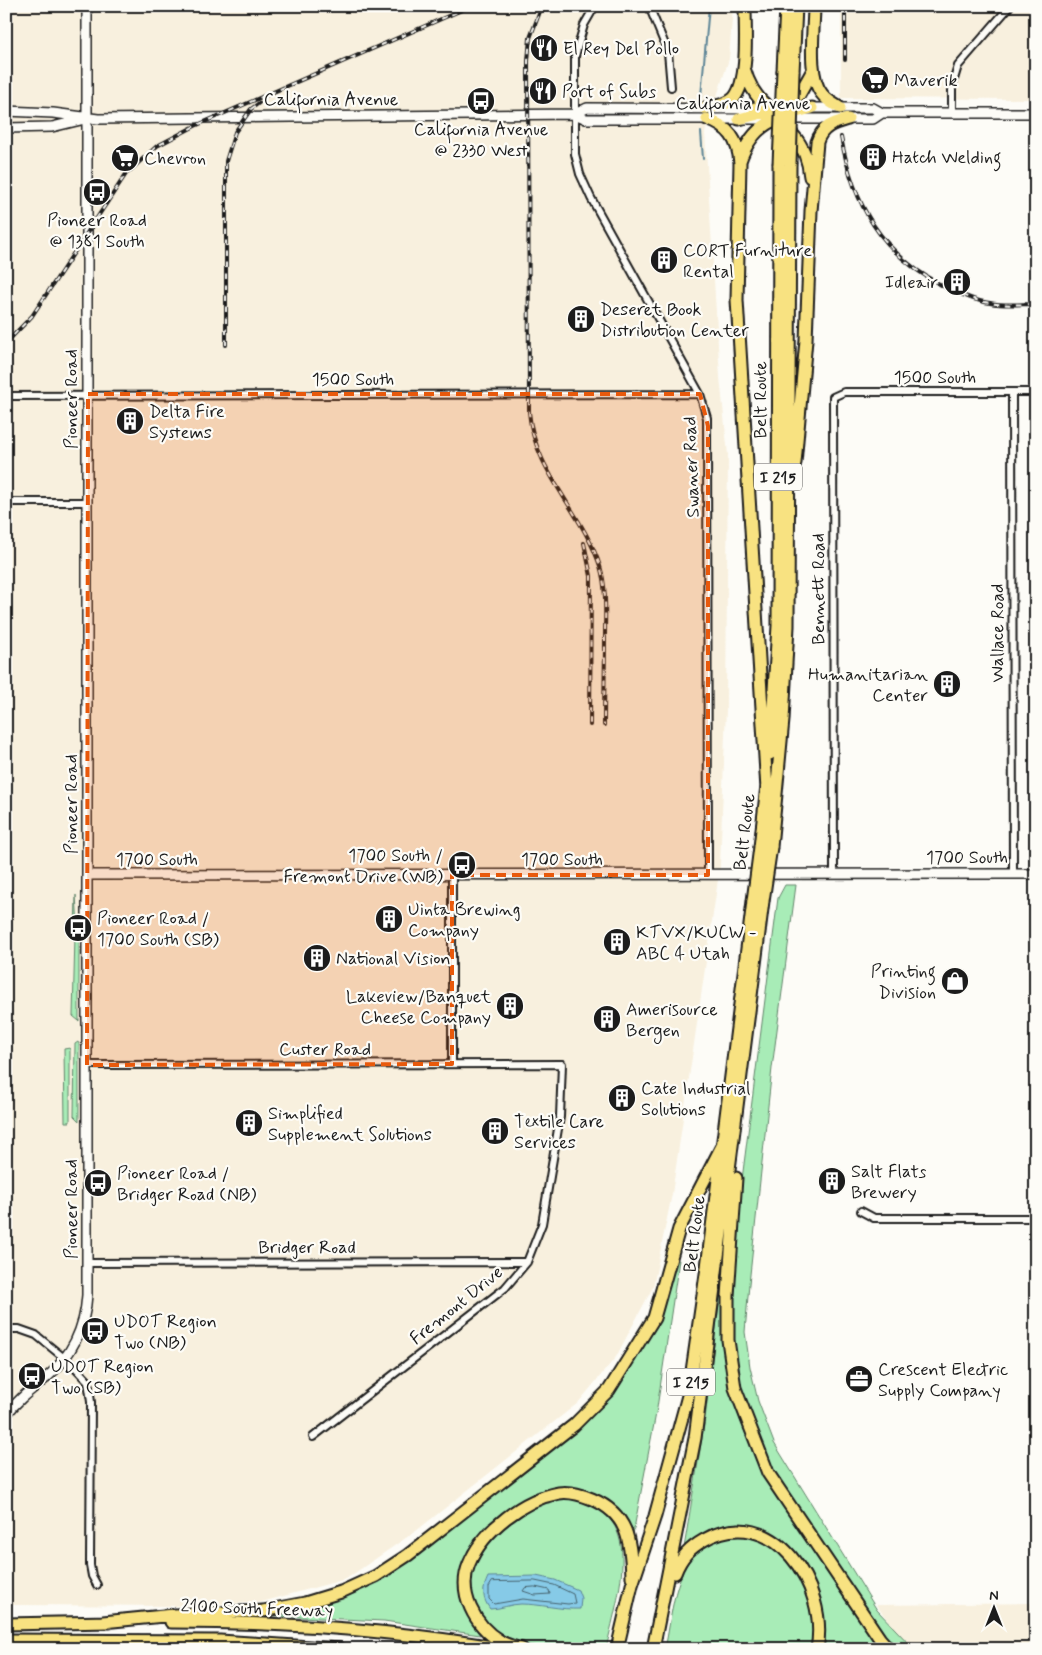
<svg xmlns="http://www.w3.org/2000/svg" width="1042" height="1655" viewBox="0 0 1042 1655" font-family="Mynerve,sans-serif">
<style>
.built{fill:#f8f0de}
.green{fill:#a8ecb7;stroke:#62846a}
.water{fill:#86cae7;stroke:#5c8496}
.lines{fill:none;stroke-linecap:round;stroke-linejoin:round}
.shore{stroke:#46626d;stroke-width:1}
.stream{stroke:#5c8496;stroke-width:2}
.street-casing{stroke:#1c1c1c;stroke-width:10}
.secondary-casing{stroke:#1c1c1c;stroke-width:12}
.highway-casing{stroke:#1c1c1c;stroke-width:15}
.street{stroke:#fdfcf7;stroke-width:6}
.secondary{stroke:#fdfcf7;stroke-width:9}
.highway{stroke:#f8e281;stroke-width:11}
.rail-casing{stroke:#1c1c1c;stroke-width:4}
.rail{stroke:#fdfcf7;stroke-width:2;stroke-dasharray:5.5;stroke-linecap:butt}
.highway-bridge-casing{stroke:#1c1c1c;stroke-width:15;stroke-linecap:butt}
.highway-bridge{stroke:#f8e281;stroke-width:11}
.marked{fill:#e8590c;fill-opacity:0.2;stroke:#e8590c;stroke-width:4;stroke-dasharray:10 6;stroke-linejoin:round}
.labels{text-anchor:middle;stroke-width:4.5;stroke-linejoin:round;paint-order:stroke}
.shield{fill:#fdfcf7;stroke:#605f5e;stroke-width:1}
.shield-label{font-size:16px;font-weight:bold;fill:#1c1c1c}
.poi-label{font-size:18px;fill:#1c1c1c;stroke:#fdfcf7;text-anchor:start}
.street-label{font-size:18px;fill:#1c1c1c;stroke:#fdfcf7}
</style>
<rect width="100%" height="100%" fill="#fdfcf7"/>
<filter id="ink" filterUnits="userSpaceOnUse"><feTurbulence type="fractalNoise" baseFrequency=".02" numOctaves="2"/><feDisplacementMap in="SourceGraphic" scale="10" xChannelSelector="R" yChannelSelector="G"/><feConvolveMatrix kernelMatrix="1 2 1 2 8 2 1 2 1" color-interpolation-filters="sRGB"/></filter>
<g filter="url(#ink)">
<path class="built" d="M6,6H733L729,59L705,133L720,377L728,455L726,709L720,866L672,1194L653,1287L616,1357L578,1403L416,1531L346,1579L262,1602L192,1606L6,1605Z
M841,6H1036V99L841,98Z
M1036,1603V1649H914L902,1639L876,1605Z"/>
<path class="green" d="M785,885H796L772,1068L749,1284L745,1332L750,1367L758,1401L774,1443L877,1610L914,1649H892L773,1476L741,1402L729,1329L739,1203L778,898Z
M76,895L78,926L76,928L79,929V1021L73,1016Z
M78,1042L79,1044V1121L74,1116L75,1044Z
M70,1048V1122H65L64,1049Z
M675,1260H679L657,1408L633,1534L629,1533L614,1512L561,1490L478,1538L470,1550L463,1564L460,1586L461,1599L471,1622L480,1635L384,1621L258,1615L369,1579L553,1443L632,1359Z
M723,1270C722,1310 721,1349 730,1387C745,1448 778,1497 812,1549C834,1583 856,1617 881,1649H819L800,1562L790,1548L775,1536L747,1527L688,1549L684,1548L705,1419Z
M555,1497C651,1503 620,1586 606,1649H550L507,1641L480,1621L468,1594L472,1560L515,1514Z
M742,1534L775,1545L801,1578L814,1615L812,1649H665C674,1607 673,1559 716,1538C723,1534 734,1535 742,1534Z"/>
<path class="water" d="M536,1576L555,1580L578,1590L581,1598L580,1609C560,1610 541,1604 521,1604C510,1604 501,1609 490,1609C482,1598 482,1590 488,1577Z"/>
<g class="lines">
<path class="shore" d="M535,1581L554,1585L573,1594L575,1603L568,1604L523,1599L494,1604L489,1599V1587L492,1582Z
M535,1587L549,1590L550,1594L535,1595L523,1591L525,1588Z"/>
<path class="stream" d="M701,96L709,6
M701,132L703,159"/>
<defs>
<path id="street" d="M595,6L584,25L575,56V154L580,174L591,198L700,394L707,418L708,875
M649,6L668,52L671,87
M952,114V86L958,66L1010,6
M1012,392L1013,874
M6,396L700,394
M6,502H88
M834,874L833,397L844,392H1036
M452,875V1064
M87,1065L562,1064L560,1117L542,1224L527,1262L505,1288L313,1437
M861,1211L874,1218H1036
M87,1263L527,1262
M6,1329H19L36,1335L74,1366L88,1381L91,1402L90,1565L92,1576L97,1585"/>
<path id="secondary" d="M807,108H873L882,113H1036
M6,111L53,113L98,119L575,114L587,108L759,109
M575,114L586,119H873L882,113
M6,128L52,127L85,119
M87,875L1036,874
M6,1415C18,1399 31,1390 46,1378C72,1356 85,1328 87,1295V6"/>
<path id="highway" d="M814,6C814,29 807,76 822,94C827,101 834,104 840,108
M744,68C749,86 759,103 776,112
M783,71L786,6
M793,72L796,6
M786,105L799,95L813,70
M705,108C714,106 726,106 734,98C749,81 745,29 745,6
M755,108C786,123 807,141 810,177
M707,119C729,127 738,139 740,163L737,300L767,790
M739,119L766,112
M740,161C753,123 776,117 812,108
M795,463L806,340L811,211L817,142C822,126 834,123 848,119
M770,754L778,626L779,164
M760,847L767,785
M771,847L783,720L788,626L790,164
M736,1178L728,1296V1340L735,1388L768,1473L880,1639L889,1649
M675,1573C681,1557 690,1548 704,1540C773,1501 829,1586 817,1649
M103,1622L174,1615L263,1611L305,1603L341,1592L376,1576L408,1555L574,1425L609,1390L654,1318L679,1229L723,1144
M171,1622C283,1622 394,1630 505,1649
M6,1624L110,1622
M6,1640L220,1641L339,1649
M522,1649C515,1647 506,1645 500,1641C475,1626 457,1593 469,1564C483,1530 524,1499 559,1493C570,1491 582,1495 592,1499C628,1514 631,1541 632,1577
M617,1649L632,1585L655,1516L689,1392L707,1267L753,901
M653,1649L695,1438L763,901"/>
</defs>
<use href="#street" class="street-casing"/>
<use href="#secondary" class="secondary-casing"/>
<use href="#highway" class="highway-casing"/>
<use href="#street" class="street"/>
<use href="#secondary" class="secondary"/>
<use href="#highway" class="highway"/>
<defs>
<path id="rail" d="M542,6L530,38L528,61L529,412C534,471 582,511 600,566C607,589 605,614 605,638C605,667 604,696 604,725
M845,6V60
M841,137C853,204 881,254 943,286C957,293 974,301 990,303C1005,306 1021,304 1036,304
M6,343L32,316L126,174L157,146L195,126L471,6
M226,345V161L235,132L251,109L259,103
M584,543L591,576L590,725"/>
</defs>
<use href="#rail" class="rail-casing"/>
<use href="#rail" class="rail"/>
<defs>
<path id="highway-bridge" d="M779,164L783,71
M790,164L793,72
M753,901L760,847
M763,901L771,847"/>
</defs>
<use href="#highway-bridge" class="highway-bridge-casing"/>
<use href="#highway-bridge" class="highway-bridge"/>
</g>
</g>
<path class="marked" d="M88,394H700L708,426V875H452V1064L87,1065Z"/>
<defs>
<symbol id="restaurant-disc" viewBox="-11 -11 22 22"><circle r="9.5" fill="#1c1c1c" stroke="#fdfcf7"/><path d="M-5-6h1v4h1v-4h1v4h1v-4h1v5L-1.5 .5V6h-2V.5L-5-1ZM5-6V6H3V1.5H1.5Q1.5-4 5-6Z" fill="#fff"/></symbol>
<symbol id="supermarket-disc" viewBox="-11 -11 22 22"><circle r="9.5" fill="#1c1c1c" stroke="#fdfcf7"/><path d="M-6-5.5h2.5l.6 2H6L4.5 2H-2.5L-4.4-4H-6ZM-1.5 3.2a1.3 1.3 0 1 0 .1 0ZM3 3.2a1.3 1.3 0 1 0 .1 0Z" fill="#fff"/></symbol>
<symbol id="bus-disc" viewBox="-11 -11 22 22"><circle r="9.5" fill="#1c1c1c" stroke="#fdfcf7"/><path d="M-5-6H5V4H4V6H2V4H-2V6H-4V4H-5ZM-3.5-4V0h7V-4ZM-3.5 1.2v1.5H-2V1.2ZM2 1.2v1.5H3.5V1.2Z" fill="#fff"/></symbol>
<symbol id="building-disc" viewBox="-11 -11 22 22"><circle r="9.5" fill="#1c1c1c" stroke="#fdfcf7"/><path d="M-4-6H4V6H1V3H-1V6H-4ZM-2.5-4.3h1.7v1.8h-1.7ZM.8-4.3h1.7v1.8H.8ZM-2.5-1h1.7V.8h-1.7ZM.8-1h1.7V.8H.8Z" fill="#fff"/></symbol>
<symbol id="shop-disc" viewBox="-11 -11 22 22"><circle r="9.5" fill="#1c1c1c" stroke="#fdfcf7"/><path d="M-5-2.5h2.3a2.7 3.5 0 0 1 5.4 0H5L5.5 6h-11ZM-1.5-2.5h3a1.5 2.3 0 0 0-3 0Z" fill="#fff"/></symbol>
<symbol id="office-disc" viewBox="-11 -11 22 22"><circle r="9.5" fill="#1c1c1c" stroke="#fdfcf7"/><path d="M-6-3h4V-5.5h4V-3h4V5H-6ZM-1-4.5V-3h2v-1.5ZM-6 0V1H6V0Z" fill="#fff"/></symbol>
</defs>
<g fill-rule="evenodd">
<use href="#restaurant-disc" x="528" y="32" width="32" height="32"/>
<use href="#supermarket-disc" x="859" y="64" width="32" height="32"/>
<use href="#restaurant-disc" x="527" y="75" width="32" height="32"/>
<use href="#bus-disc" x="465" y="85" width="32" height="32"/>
<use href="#building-disc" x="857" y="141" width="32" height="32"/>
<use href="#supermarket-disc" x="109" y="142" width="32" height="32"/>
<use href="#bus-disc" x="81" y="176" width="32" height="32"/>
<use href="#building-disc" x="648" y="244" width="32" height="32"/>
<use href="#building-disc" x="941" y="266" width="32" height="32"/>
<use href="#building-disc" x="565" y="303" width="32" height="32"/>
<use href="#building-disc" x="114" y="405" width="32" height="32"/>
<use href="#building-disc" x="931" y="668" width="32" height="32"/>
<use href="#bus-disc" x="446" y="849" width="32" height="32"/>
<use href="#building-disc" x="373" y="903" width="32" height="32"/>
<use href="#bus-disc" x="62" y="912" width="32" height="32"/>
<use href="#building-disc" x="601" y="926" width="32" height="32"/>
<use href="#building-disc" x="301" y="942" width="32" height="32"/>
<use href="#shop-disc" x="939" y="965" width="32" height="32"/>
<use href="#building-disc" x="494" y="990" width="32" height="32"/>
<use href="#building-disc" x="591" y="1003" width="32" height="32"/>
<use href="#building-disc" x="606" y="1082" width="32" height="32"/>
<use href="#building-disc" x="233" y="1107" width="32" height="32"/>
<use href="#building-disc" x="479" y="1115" width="32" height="32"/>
<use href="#building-disc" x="816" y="1165" width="32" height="32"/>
<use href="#bus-disc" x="82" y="1167" width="32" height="32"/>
<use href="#bus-disc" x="79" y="1315" width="32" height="32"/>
<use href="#bus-disc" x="16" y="1360" width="32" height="32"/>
<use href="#office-disc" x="843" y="1363" width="32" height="32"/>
</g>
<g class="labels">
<g class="shield">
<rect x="754" y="463.5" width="48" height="27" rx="4"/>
<rect x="667" y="1368.5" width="48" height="27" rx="4"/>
</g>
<g class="shield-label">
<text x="778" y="483">I 215</text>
<text x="691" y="1388">I 215</text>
</g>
<g class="poi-label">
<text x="563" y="54">El Rey Del Pollo</text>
<text x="894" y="86">Maverik</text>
<text x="562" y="97">Port of Subs</text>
<text x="481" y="135" text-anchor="middle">California Avenue<tspan x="481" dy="21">@ 2330 West</tspan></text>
<text x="892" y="163">Hatch Welding</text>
<text x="144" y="164">Chevron</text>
<text x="97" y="226" text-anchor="middle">Pioneer Road<tspan x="97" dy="21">@ 1381 South</tspan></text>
<text x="683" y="256">CORT Furniture<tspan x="683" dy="21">Rental</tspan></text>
<text x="938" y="288" text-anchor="end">Idleair</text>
<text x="600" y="315">Deseret Book<tspan x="600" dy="21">Distribution Center</tspan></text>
<text x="149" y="417">Delta Fire<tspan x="149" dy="21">Systems</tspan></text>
<text x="928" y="680" text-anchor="end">Humanitarian<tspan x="928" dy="21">Center</tspan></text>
<text x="443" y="861" text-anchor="end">1700 South /<tspan x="443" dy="21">Fremont Drive (WB)</tspan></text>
<text x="408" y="915">Uinta Brewing<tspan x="408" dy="21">Company</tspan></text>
<text x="97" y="924">Pioneer Road /<tspan x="97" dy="21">1700 South (SB)</tspan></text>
<text x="636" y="938">KTVX/KUCW -<tspan x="636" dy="21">ABC 4 Utah</tspan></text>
<text x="336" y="964">National Vision</text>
<text x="936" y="977" text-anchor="end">Printing<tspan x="936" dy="21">Division</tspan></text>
<text x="491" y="1002" text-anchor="end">Lakeview/Banquet<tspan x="491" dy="21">Cheese Company</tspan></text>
<text x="626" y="1015">Amerisource<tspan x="626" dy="21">Bergen</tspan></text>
<text x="641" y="1094">Cate Industrial<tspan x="641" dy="21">Solutions</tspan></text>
<text x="268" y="1119">Simplified<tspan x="268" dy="21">Supplement Solutions</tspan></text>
<text x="514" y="1127">Textile Care<tspan x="514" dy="21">Services</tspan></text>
<text x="851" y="1177">Salt Flats<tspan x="851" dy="21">Brewery</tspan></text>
<text x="117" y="1179">Pioneer Road /<tspan x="117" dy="21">Bridger Road (NB)</tspan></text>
<text x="114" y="1327">UDOT Region<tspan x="114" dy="21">Two (NB)</tspan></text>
<text x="51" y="1372">UDOT Region<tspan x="51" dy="21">Two (SB)</tspan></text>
<text x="878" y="1375">Crescent Electric<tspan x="878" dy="21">Supply Company</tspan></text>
</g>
<g class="street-label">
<text x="331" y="105">California Avenue</text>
<text x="743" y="109">California Avenue</text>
<text x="935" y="383">1500 South</text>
<text x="353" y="385">1500 South</text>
<text transform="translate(71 399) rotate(-90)" y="6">Pioneer Road</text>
<text transform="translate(760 400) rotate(-90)" y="6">Belt Route</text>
<text transform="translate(691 467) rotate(-92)" y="6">Swaner Road</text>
<text transform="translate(818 589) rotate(-90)" y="6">Bennett Road</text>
<text transform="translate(997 633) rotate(-90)" y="6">Wallace Road</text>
<text transform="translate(71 804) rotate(-90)" y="6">Pioneer Road</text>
<text transform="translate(744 832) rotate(-83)" y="6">Belt Route</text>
<text x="967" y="863">1700 South</text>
<text x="157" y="865">1700 South</text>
<text x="562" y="865">1700 South</text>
<text x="325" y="1055">Custer Road</text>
<text transform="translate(71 1209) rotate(-90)" y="6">Pioneer Road</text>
<text transform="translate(694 1234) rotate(-83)" y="6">Belt Route</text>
<text x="307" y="1253">Bridger Road</text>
<text transform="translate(456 1305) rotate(-39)" y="6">Fremont Drive</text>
<text transform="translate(257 1608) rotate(2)" y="6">2100 South Freeway</text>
</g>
</g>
<rect width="1042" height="1655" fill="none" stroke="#fdfcf7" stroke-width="25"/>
<rect x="12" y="12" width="1017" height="1630" fill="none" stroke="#1c1c1c" stroke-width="2" filter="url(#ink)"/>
<g transform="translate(994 1608)" stroke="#fdfcf7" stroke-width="4" paint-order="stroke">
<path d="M0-4L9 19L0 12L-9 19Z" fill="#1c1c1c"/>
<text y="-8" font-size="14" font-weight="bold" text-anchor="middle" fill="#1c1c1c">N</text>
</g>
</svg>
